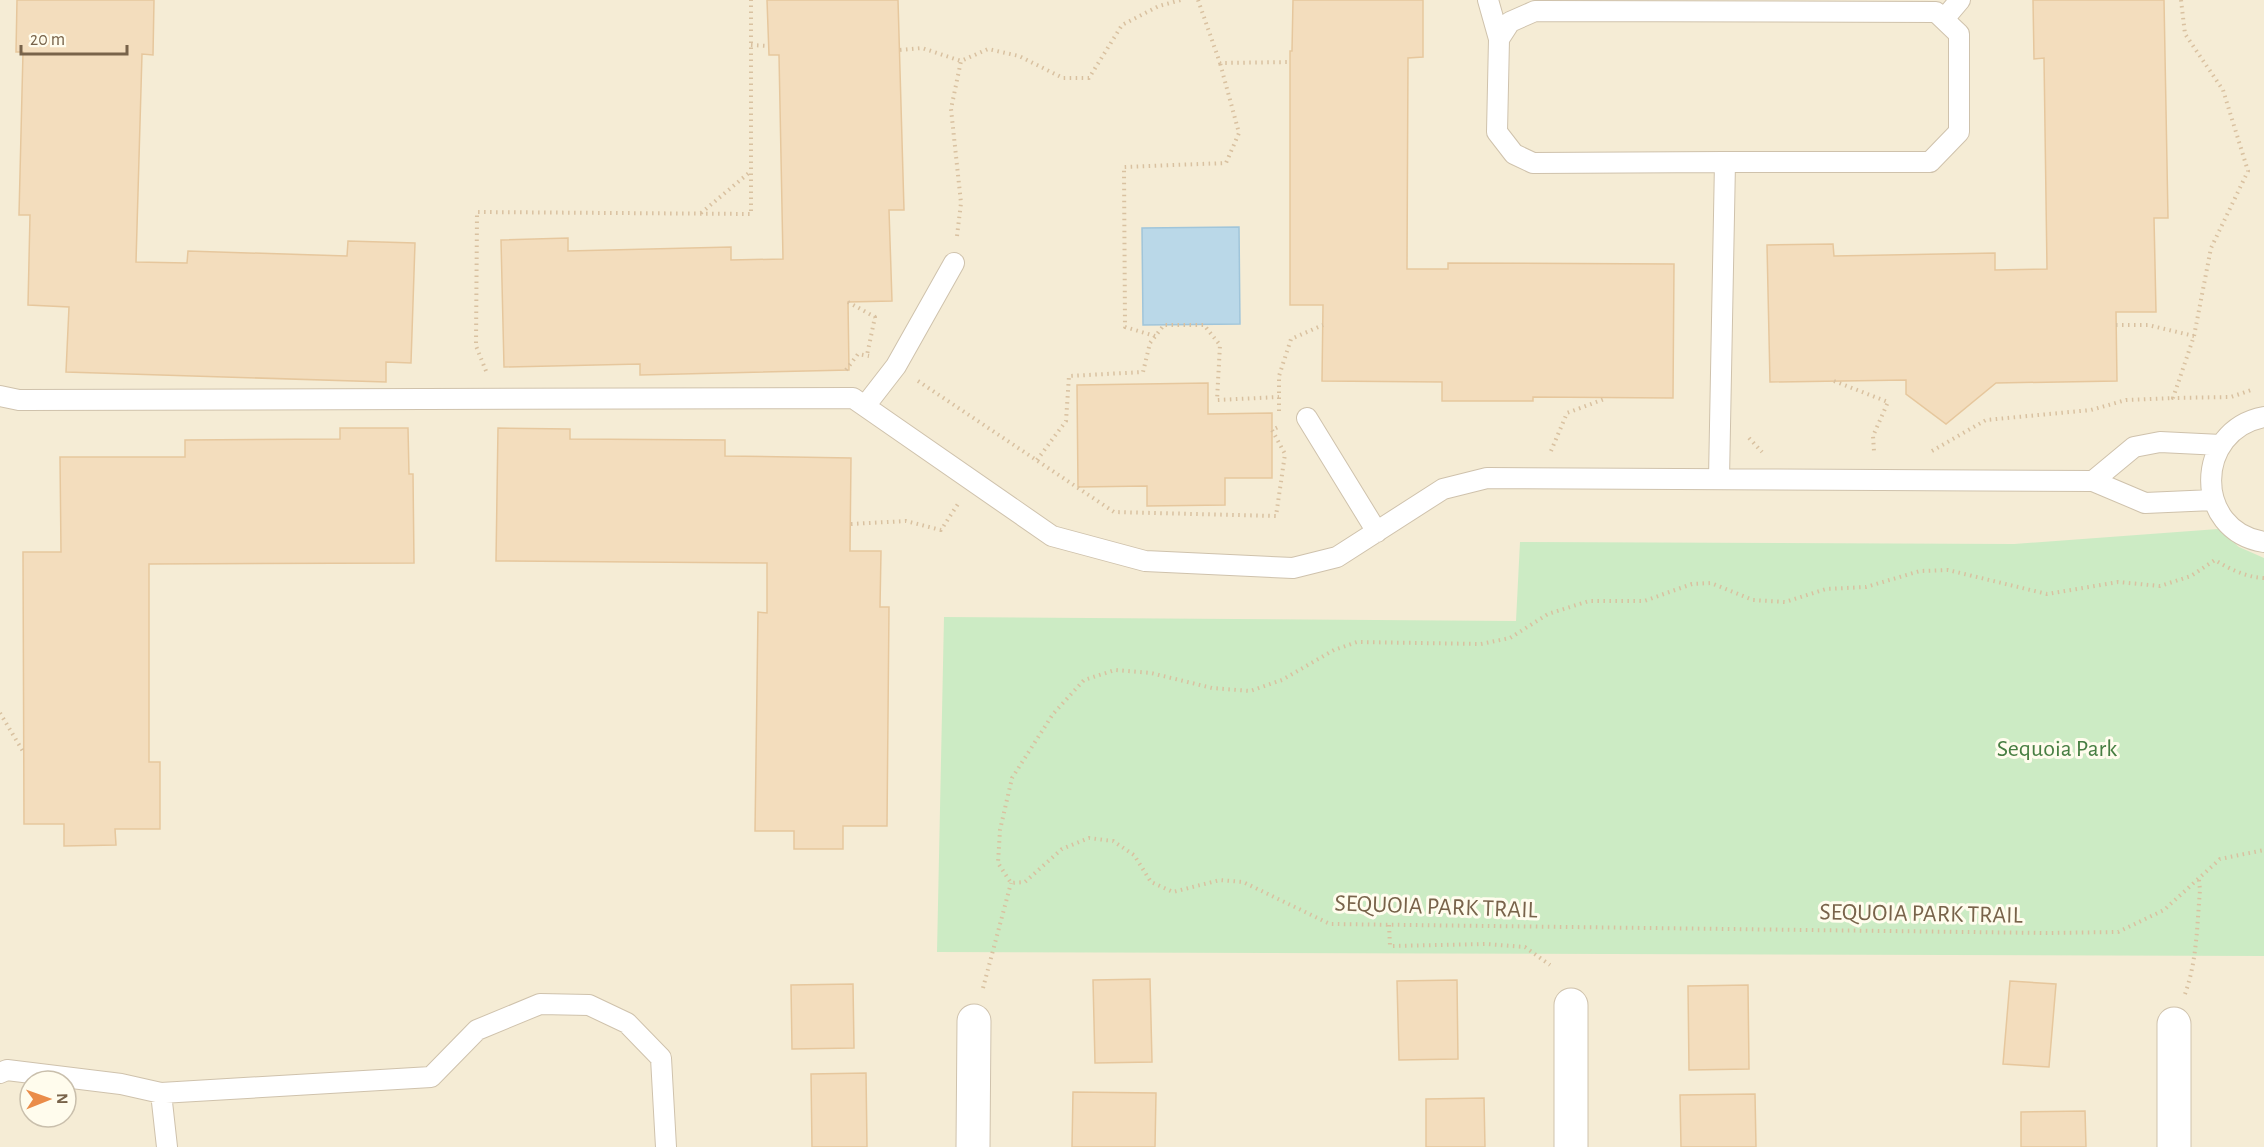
<svg xmlns="http://www.w3.org/2000/svg" width="2264" height="1147" viewBox="0 0 2264 1147" font-family="'Alegreya Sans',sans-serif">
<style>
.residential{fill:#f5ecd5;fill-rule:evenodd}
.green{fill:#ccebc4}
.water{fill:#bad8e8;stroke:#a0c5da;stroke-width:1.5}
.building{fill:#f3ddbd;stroke:#e6c79d;stroke-width:1.5}
.lines{fill:none;stroke-linecap:round;stroke-linejoin:round}
.service-casing{stroke:#cfc2ac;stroke-width:22}
.minor-casing{stroke:#cfc2ac;stroke-width:35}
.path{stroke:#d9c1a0;stroke-width:4;stroke-dasharray:1.5 4.5;stroke-linecap:butt}
.service{stroke:#fff;stroke-width:20}
.minor{stroke:#fff;stroke-width:33}
.labels{text-anchor:middle;stroke-width:6;stroke-linejoin:round;paint-order:stroke}
.park-label{font-size:24px;fill:#477e42;stroke:#fffced}
.street-label{font-size:24px;fill:#78634a;stroke:#fffced}
</style>
<rect width="100%" height="100%" fill="#fdf9e6"/>
<path class="residential" d="M0,0H2264V1147H0ZM30,1081H66V1117H30Z"/>
<path class="green" d="M2218,529L2239,547L2264,558V956L937,952L944,617L1516,621L1520,542L2014,544Z"/>
<path class="water" d="M1239,227L1240,324L1143,325L1142,228Z"/>
<path class="building" d="M17,0H154L153,55L142,54L136,262L187,263L188,251L347,256L348,241L415,243L411,363L386,362V382L66,372L69,307L28,305L30,215H19L23,52H16Z
M767,0H898L904,210H889L892,301L848,302L849,370L640,375V364L504,367L501,240L568,238V251L731,247V260L783,259L779,55H769Z
M1293,0H1423V57L1408,58L1407,269H1448V263L1674,264L1673,398L1533,397V401H1442V382L1322,381L1323,305H1290V51H1292Z
M2033,0H2164L2168,218H2154L2156,312H2116L2117,381L1996,383L1946,424L1906,394V380L1770,382L1767,245L1833,244L1834,256L1995,253V270L2047,269L2044,58L2034,59Z
M1208,383V414L1272,413V478H1225V505L1147,506V486L1078,487L1077,385Z
M340,428H408L409,474H413L414,563L149,564V762H160V829H115L116,845L64,846V824H24L23,552H61L60,457H185V440L340,439Z
M498,428L570,429V439L725,440V456L851,458L850,551H881L880,607H889L887,826H843V849H794V831H755L758,612L767,613V563L496,561Z
M1150,979L1152,1062L1095,1063L1093,980Z
M1457,980L1458,1059L1399,1060L1397,981Z
M2010,981L2056,984L2049,1067L2003,1064Z
M853,984L854,1048L792,1049L791,985Z
M1748,985L1749,1069L1689,1070L1688,986Z
M866,1073L867,1147H812L811,1074Z
M1073,1092L1156,1093L1155,1147H1072Z
M1755,1094L1756,1147H1681L1680,1095Z
M1484,1098L1485,1147H1426V1099Z
M2085,1111L2086,1147H2021V1112Z"/>
<g class="lines">
<defs>
<path id="service" d="M1488,0L1499,39
M1944,19L1960,0
M0,396L19,400L853,398L1052,536L1145,561L1293,568L1337,557L1443,489L1487,478L2093,481L2145,503L2213,500
M865,406L896,366L954,263
M2264,417C2194,430 2193,531 2264,542
M1307,418L1377,532
M1719,479L1725,162H1930L1959,132V34L1936,12L1535,11L1510,22L1499,39L1497,132L1514,154L1533,163L1725,162
M2093,481L2134,447L2160,442L2221,445
M0,1073L7,1070L121,1084L161,1093L431,1077L477,1030L540,1004L589,1005L627,1023L661,1058L666,1147
M161,1093L167,1147"/>
<path id="minor" d="M973,1147L974,1021
M1571,1147V1005
M2174,1147V1024"/>
</defs>
<use href="#service" class="service-casing"/>
<use href="#minor" class="minor-casing"/>
<path class="path" d="M1198,0L1220,63L1290,62
M2181,0L2185,34L2223,90L2248,171L2211,248L2194,336L2173,398L2231,397L2251,390
M751,45L768,46
M900,50L922,48L961,61
M701,213L750,172
M957,236L961,203L951,109L961,61L988,49L1019,56L1063,78H1089L1122,25L1159,6L1181,0
M848,302L875,317L867,355
M2116,325H2148L2194,336
M1155,336L1125,327L1124,167L1226,163L1239,133L1220,63
M846,370L858,354L869,356
M486,371L476,346L477,212L751,214V0
M918,381L1114,512L1276,516L1285,454L1272,430L1280,426
M1834,381L1888,402L1873,436L1874,451
M1279,411V376L1291,339L1323,325
M1749,438L1762,452
M1551,451L1567,413L1607,398
M1932,451L1986,420L2091,410L2126,400L2173,398
M1037,460L1066,421L1069,376L1143,372L1150,343L1164,325H1204L1220,345L1217,400L1279,397
M851,524L906,521L941,530L958,504
M2264,578C2245,577 2230,569 2215,560L2191,576L2160,586L2118,582L2047,594L1948,570L1920,571L1866,587L1826,589L1785,602L1753,600L1711,583L1692,584L1644,601H1589L1548,614L1510,638L1481,644L1357,642L1334,650L1282,680L1250,691L1212,688L1151,673L1115,670L1084,680L1053,714L1012,778L1000,830L998,863L1011,883L1025,882L1062,849L1089,838L1113,841L1134,855L1151,882L1173,892L1220,880L1243,882L1330,924L2046,933L2118,932L2164,910L2220,859L2264,850
M0,713L24,753
M1389,925L1390,946L1486,944L1525,947L1550,965
M983,988L1011,883
M2185,994C2197,961 2197,925 2200,890L2199,880"/>
<use href="#service" class="service"/>
<use href="#minor" class="minor"/>
</g>
<g class="labels">
<g class="park-label">
<text x="2057" y="756">Sequoia Park</text>
</g>
<g class="street-label">
<text transform="translate(1436 906) rotate(2)" y="8">SEQUOIA PARK TRAIL</text>
<text transform="translate(1921 913) rotate(1)" y="8">SEQUOIA PARK TRAIL</text>
</g>
</g>
<g transform="translate(48 1099) rotate(89)"><circle r="28" fill="#fffced" stroke="#c9bfac" stroke-width="1.5"/>
<path d="M0-4.5L10 22L0 15L-10 22Z" fill="#ea8c49"/>
<text y="-9" font-size="16" font-weight="bold" text-anchor="middle" fill="#78634a">N</text>
</g>
<path d="M21 45v9h106v-9" fill="none" stroke="#78634a" stroke-width="3"/>
<text x="30" y="45" font-size="18" fill="#78634a" stroke="#fffced" stroke-width="4.5" paint-order="stroke">20 m</text>
</svg>
